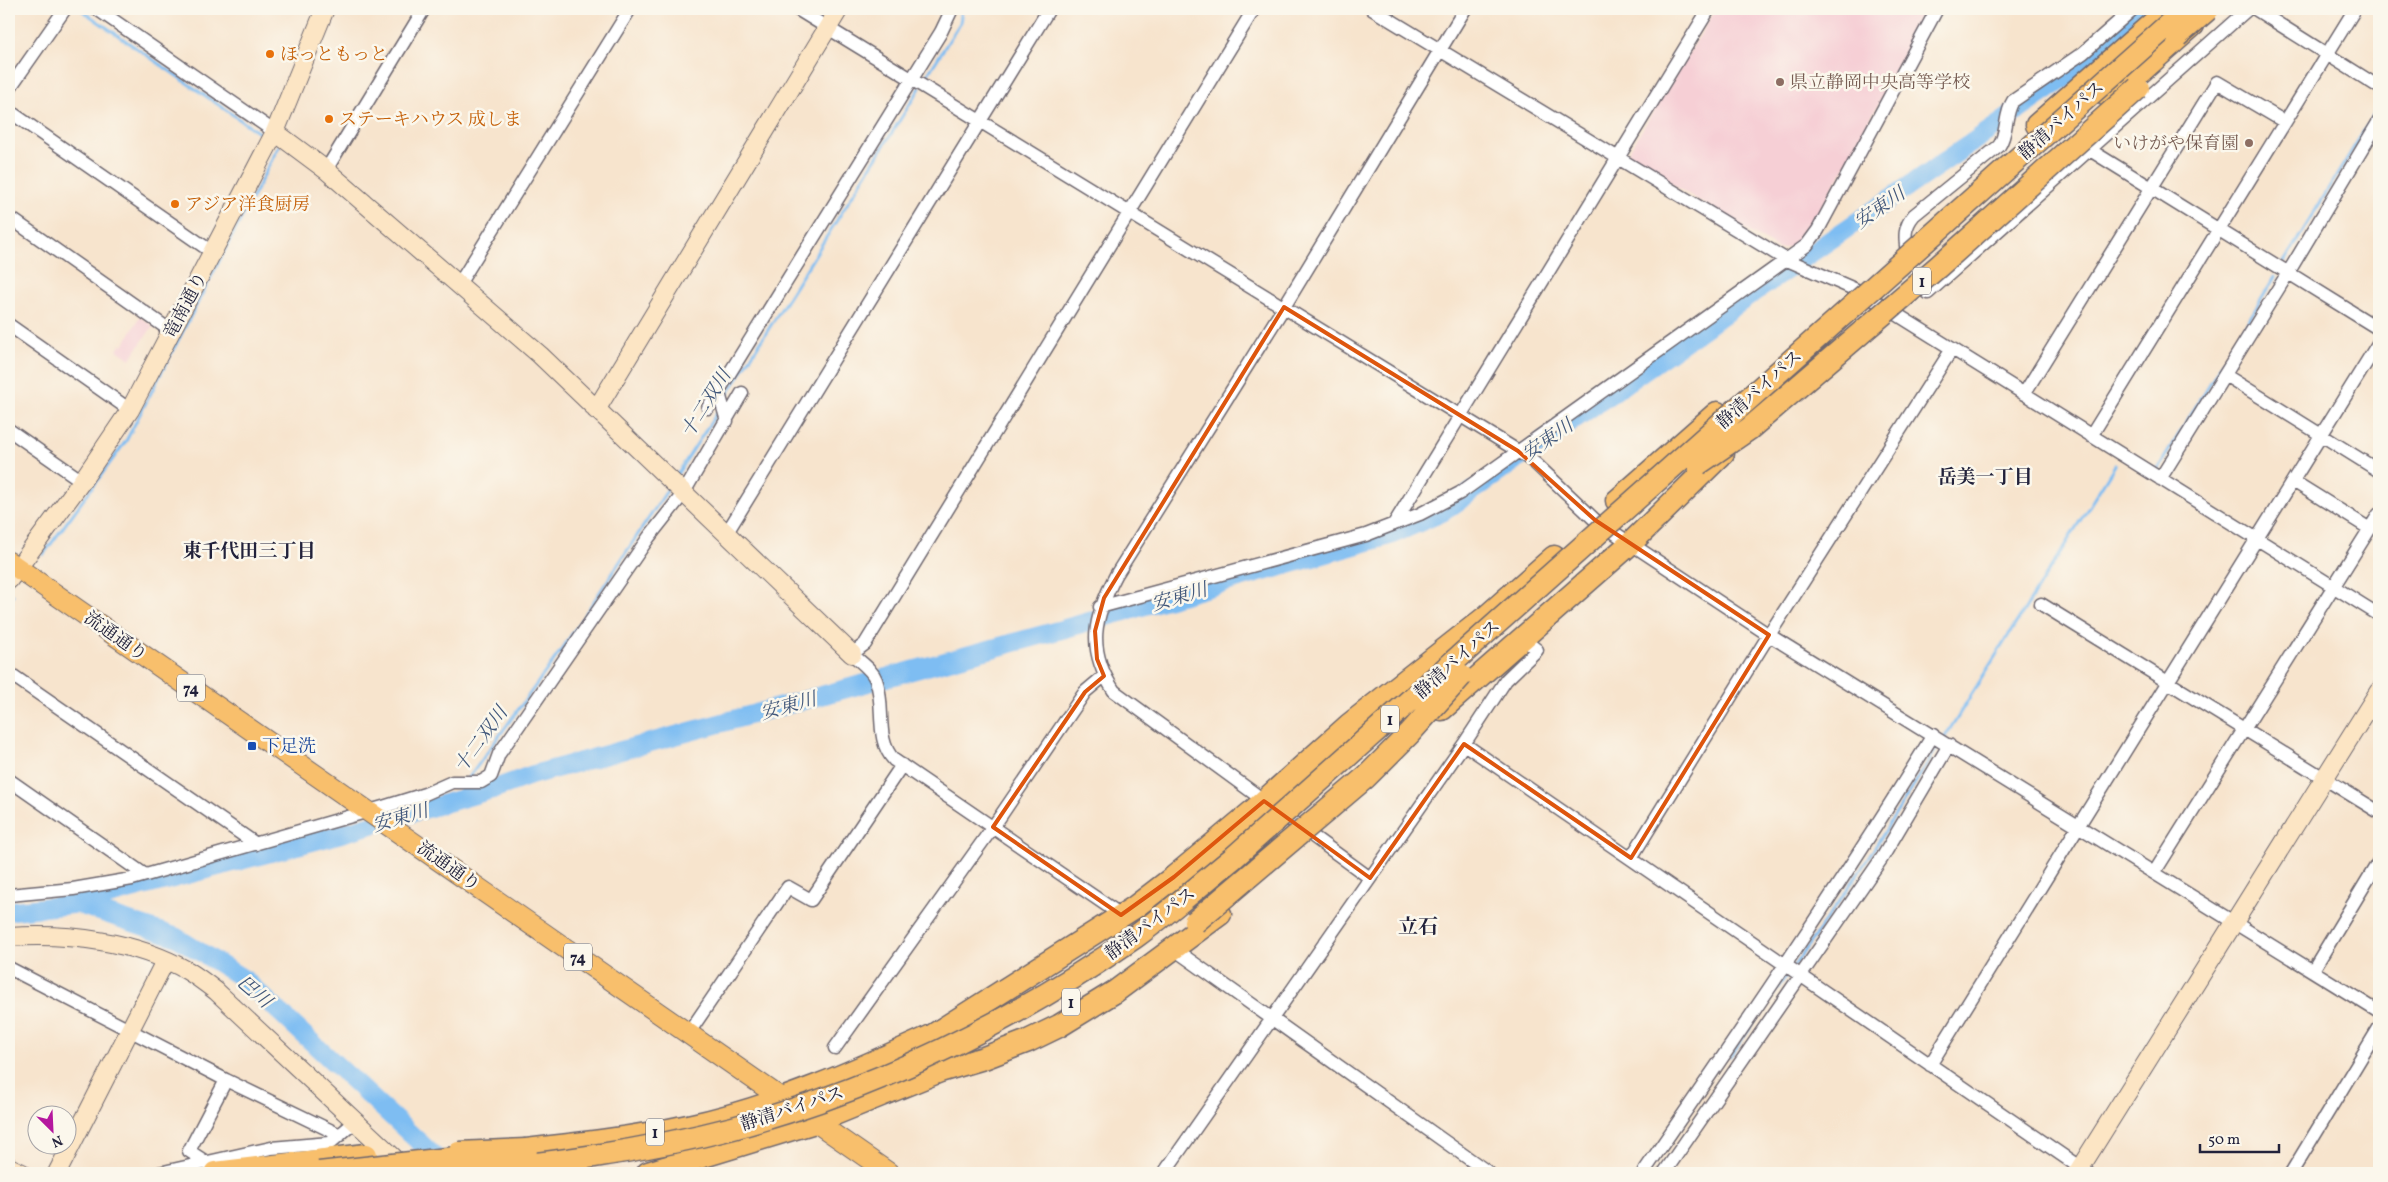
<svg xmlns="http://www.w3.org/2000/svg" width="2388" height="1182" viewBox="0 0 2388 1182" font-family="Vollkorn,'Noto Serif JP',serif">
<style>
.built{fill:#f6cfd5}
.lines{fill:none;stroke-linecap:round;stroke-linejoin:round}
.stream{stroke:#7ebdf2;stroke-width:3}
.river{stroke:#7ebdf2;stroke-width:19}
.street-casing{stroke:#6d666e;stroke-width:15}
.secondary-casing{stroke:#6d666e;stroke-width:20}
.primary-casing{stroke:#6d666e;stroke-width:22}
.highway-casing{stroke:#6d666e;stroke-width:25}
.street{stroke:#fff;stroke-width:12}
.secondary{stroke:#fce5c4;stroke-width:18}
.primary{stroke:#f8bf6c;stroke-width:20}
.highway{stroke:#f8bf6c;stroke-width:22}
.highway-bridge-casing{stroke:#6d666e;stroke-width:25;stroke-linecap:butt}
.highway-bridge{stroke:#f8bf6c;stroke-width:22}
.marked{fill:none;stroke:#de560e;stroke-width:4;stroke-linejoin:round}
.food-dot{fill:#e8710a;stroke:#fbf7ec;stroke-width:2}
.education-dot{fill:#8d6e63;stroke:#fbf7ec;stroke-width:2}
.transit-dot{fill:#1a4fb4;stroke:#fbf7ec;stroke-width:2}
.labels{text-anchor:middle;stroke-width:5;stroke-linejoin:round;paint-order:stroke}
.shield{fill:#fbf7ec;stroke:#636270;stroke-width:1}
.shield-label{font-size:16px;font-weight:bold;fill:#22223b}
.food-label{font-size:18px;fill:#c56008;stroke:#fbf7ec;text-anchor:start}
.education-label{font-size:18px;fill:#785e54;stroke:#fbf7ec;text-anchor:start}
.street-label{font-size:18px;fill:#22223b;stroke:#fbf7ec}
.transit-label{font-size:18px;fill:#164399;stroke:#fbf7ec;text-anchor:start}
.water-label{font-size:19px;font-style:italic;fill:#42587b;stroke:#fbf7ec}
.neighbourhood-label{font-size:19px;font-weight:bold;fill:#22223b;stroke:#fbf7ec}
.quarter-label{font-size:20px;font-weight:bold;fill:#22223b;stroke:#fbf7ec}
</style>
<rect width="100%" height="100%" fill="#fbf7ec"/>
<filter id="ink" filterUnits="userSpaceOnUse"><feTurbulence type="fractalNoise" baseFrequency=".02" numOctaves="2"/><feDisplacementMap in="SourceGraphic" scale="10" xChannelSelector="R" yChannelSelector="G"/><feConvolveMatrix kernelMatrix="1 2 1 2 8 2 1 2 1" color-interpolation-filters="sRGB"/></filter>
<filter id="wash" filterUnits="userSpaceOnUse"><feTurbulence type="fractalNoise" baseFrequency=".0096" numOctaves="4" result="noise"/><feDisplacementMap in="SourceGraphic" scale="20" xChannelSelector="R" yChannelSelector="G"/><feGaussianBlur stdDeviation="1.12" result="paint"/><feColorMatrix in="noise" values="0 0 0 0 0 0 0 0 0 0 0 0 0 0 0 0 0 1.4 0 .05"/><feComposite in="paint" operator="in"/></filter>
<g filter="url(#wash)">
<rect width="100%" height="100%" fill="#f7e4cd"/>
<path class="built" d="M1716,9H1927L1851,157L1802,239L1792,247L1778,249L1626,156Z
M140,317L153,326L130,359L117,350L121,344L123,345Z"/>
<g class="lines">
<path class="stream" d="M80,9L262,135
M923,82L960,23L962,9
M2284,262L2379,106
M724,400L920,88
M2154,468L2157,470L2275,277
M676,476L720,408
M43,555L126,441L279,146
M9,602L13,595
M1943,740L2115,465
M468,779L562,649L670,486
M452,802L463,786
M1793,967L1860,871L1939,745
M1730,1057L1789,972"/>
<path class="river" d="M77,904L333,836L491,790L532,775L1060,630L1391,535L1443,512L1778,276L2083,66L2147,9
M9,911L77,904L176,937L244,979L446,1167"/>
</g>
</g>
<g filter="url(#ink)">
<g class="lines">
<defs>
<path id="street" d="M97,9L275,132
M797,9L1518,451L1536,464L1595,520L1769,635L2379,1012
M1372,9L1785,259L1861,292L2379,615
M2255,9L2379,87
M9,89L65,9
M9,111L212,252
M2090,150L2379,329
M326,170L424,9
M9,217L171,331
M1907,254C1905,238 1903,228 1914,215L1999,146C2008,133 2004,115 2013,101L2083,53L2133,9
M459,284L630,9
M1928,293L2248,9
M9,325L130,410
M2225,375L2379,471
M718,390L727,421
M2024,394L2217,82L2285,122
M708,408L941,32L952,9
M9,430L82,481
M2091,436L2355,9
M2160,479L2288,273L2379,121
M2293,481L2370,529
M1394,524L1709,9
M726,534L1049,9
M2041,604L2379,812
M1100,607L1366,535L1420,514L1460,493L1807,245L1818,230L1937,9
M9,673L256,844
M1464,744L2088,1173
M9,780L145,875
M1631,858L1769,635L1952,349
M2154,873L2379,514
M1370,878L1114,691C1086,649 1094,617 1116,575L1284,307L1465,9
M9,895L73,889L132,879L383,807L425,794L452,782H481L491,776L499,754L649,537L683,494L742,393
M1121,915L894,760C874,739 886,706 876,680C872,669 860,662 852,654L865,644L1254,9
M1174,949L1489,1173
M9,968L226,1080L340,1135
M2313,970L2379,861
M688,1034L788,887L811,900L902,765
M835,1048L993,827L1085,692L1104,676
M1930,1065L2379,342
M206,1162L189,1151L226,1080
M159,1173L271,1148L330,1143L356,1121
M1164,1173L1464,744L1506,680L1537,650L1522,638
M1643,1173C1743,1028 1841,885 1933,735
M1664,1173L1882,858L1949,745
M2291,1173L2379,1028"/>
<path id="secondary" d="M275,132L326,170L540,355L852,654
M596,410L839,9
M9,580L82,481L130,410L275,132L325,9
M9,937C68,933 136,941 188,971C198,977 207,984 216,991L406,1169
M9,1167L22,1173
M57,1173L165,961
M2077,1173L2379,691"/>
<path id="primary" d="M9,562L889,1173"/>
<path id="highway" d="M2110,99L2193,25
M2037,125L2161,16L2172,9
M1617,501L1717,413
M1442,709L1631,543L1723,453
M935,1034L1135,907L1174,877L1253,811L1349,725L1486,617L1554,557
M526,1150C580,1144 634,1138 688,1126C778,1107 864,1067 947,1029
M215,1173L366,1155
M648,1173L815,1122L940,1071L984,1058L1028,1041L1059,1026L1116,991L1220,914"/>
</defs>
<use href="#street" class="street-casing"/>
<use href="#secondary" class="secondary-casing"/>
<use href="#primary" class="primary-casing"/>
<use href="#highway" class="highway-casing"/>
<use href="#street" class="street"/>
<use href="#secondary" class="secondary"/>
<use href="#primary" class="primary"/>
<use href="#highway" class="highway"/>
<defs>
<path id="highway-bridge" d="M2177,36L2208,9
M1698,464L1749,429L1939,266L2138,88
M1195,922L1366,777L1409,734L1461,676
M459,1153L526,1150
M319,1173L475,1156
M453,1173C547,1164 641,1152 733,1128C876,1089 1013,1022 1135,937C1168,913 1200,885 1232,859L2186,9"/>
</defs>
<use href="#highway-bridge" class="highway-bridge-casing"/>
<use href="#highway-bridge" class="highway-bridge"/>
</g>
</g>
<path class="marked" d="M1284,307L1518,451L1595,520L1769,635L1631,858L1464,744L1370,878L1264,801L1174,877L1121,915L993,827L1085,692L1104,676L1097,659L1095,631L1104,598Z"/>
<g class="food-dot">
<circle cx="270" cy="54" r="5"/>
<circle cx="329" cy="119" r="5"/>
<circle cx="175" cy="204" r="5"/>
</g>
<g class="education-dot">
<circle cx="1780" cy="82" r="5"/>
<circle cx="2249" cy="143" r="5"/>
</g>
<rect class="transit-dot" x="247" y="741" width="10" height="10" rx="2.5"/>
<g class="labels">
<g class="shield">
<rect x="1913" y="267.5" width="18" height="27" rx="4"/>
<rect x="177" y="674.5" width="28" height="27" rx="4"/>
<rect x="1381" y="705.5" width="18" height="27" rx="4"/>
<rect x="564" y="943.5" width="28" height="27" rx="4"/>
<rect x="1062" y="988.5" width="18" height="27" rx="4"/>
<rect x="646" y="1118.5" width="18" height="27" rx="4"/>
</g>
<g class="shield-label">
<text x="1922" y="287">1</text>
<text x="191" y="694">74</text>
<text x="1390" y="725">1</text>
<text x="578" y="963">74</text>
<text x="1071" y="1008">1</text>
<text x="655" y="1138">1</text>
</g>
<g class="food-label">
<text x="280" y="60">ほっともっと</text>
<text x="339" y="125">ステーキハウス 成しま</text>
<text x="185" y="210">アジア洋食厨房</text>
</g>
<g class="education-label">
<text x="1790" y="88">県立静岡中央高等学校</text>
<text x="2239" y="149" text-anchor="end">いけがや保育園</text>
</g>
<g class="street-label">
<text transform="translate(2061 120) rotate(-42)" y="6">静清バイパス</text>
<text transform="translate(185 305) rotate(-62)" y="6">竜南通り</text>
<text transform="translate(1759 389) rotate(-42)" y="6">静清バイパス</text>
<text transform="translate(116 636) rotate(35)" y="6">流通通り</text>
<text transform="translate(1457 659) rotate(-42)" y="6">静清バイパス</text>
<text transform="translate(449 866) rotate(35)" y="6">流通通り</text>
<text transform="translate(1150 923) rotate(-37)" y="6">静清バイパス</text>
<text transform="translate(792 1108) rotate(-18)" y="6">静清バイパス</text>
</g>
<g class="transit-label">
<text x="262" y="752">下足洗</text>
</g>
<g class="water-label">
<text transform="translate(1879 207) rotate(-35)" y="7">安東川</text>
<text transform="translate(705 403) rotate(-58)" y="7">十二双川</text>
<text transform="translate(1547 439) rotate(-35)" y="7">安東川</text>
<text transform="translate(1179 596) rotate(-16)" y="7">安東川</text>
<text transform="translate(788 705) rotate(-15)" y="7">安東川</text>
<text transform="translate(480 739) rotate(-54)" y="7">十二双川</text>
<text transform="translate(400 817) rotate(-16)" y="7">安東川</text>
<text transform="translate(255 991) rotate(41)" y="7">巴川</text>
</g>
<g class="neighbourhood-label">
<text x="1985" y="483">岳美一丁目</text>
<text x="249" y="557">東千代田三丁目</text>
</g>
<g class="quarter-label">
<text x="1418" y="933">立石</text>
</g>
</g>
<rect width="2388" height="1182" fill="none" stroke="#fbf7ec" stroke-width="30"/>
<g transform="translate(52 1130) rotate(156)"><circle r="24" fill="#fbf7ec" stroke="#a4a2a5"/>
<path d="M0-4L9 19L0 12L-9 19Z" fill="#b5179e"/>
<text y="-8" font-size="14" font-weight="bold" text-anchor="middle" fill="#22223b">N</text>
</g>
<path d="M2200 1144v8h79v-8" fill="none" stroke="#22223b" stroke-width="2.5"/>
<text x="2208" y="1144" font-size="15" fill="#22223b" stroke="#fbf7ec" stroke-width="4" paint-order="stroke">50 m</text>
</svg>
